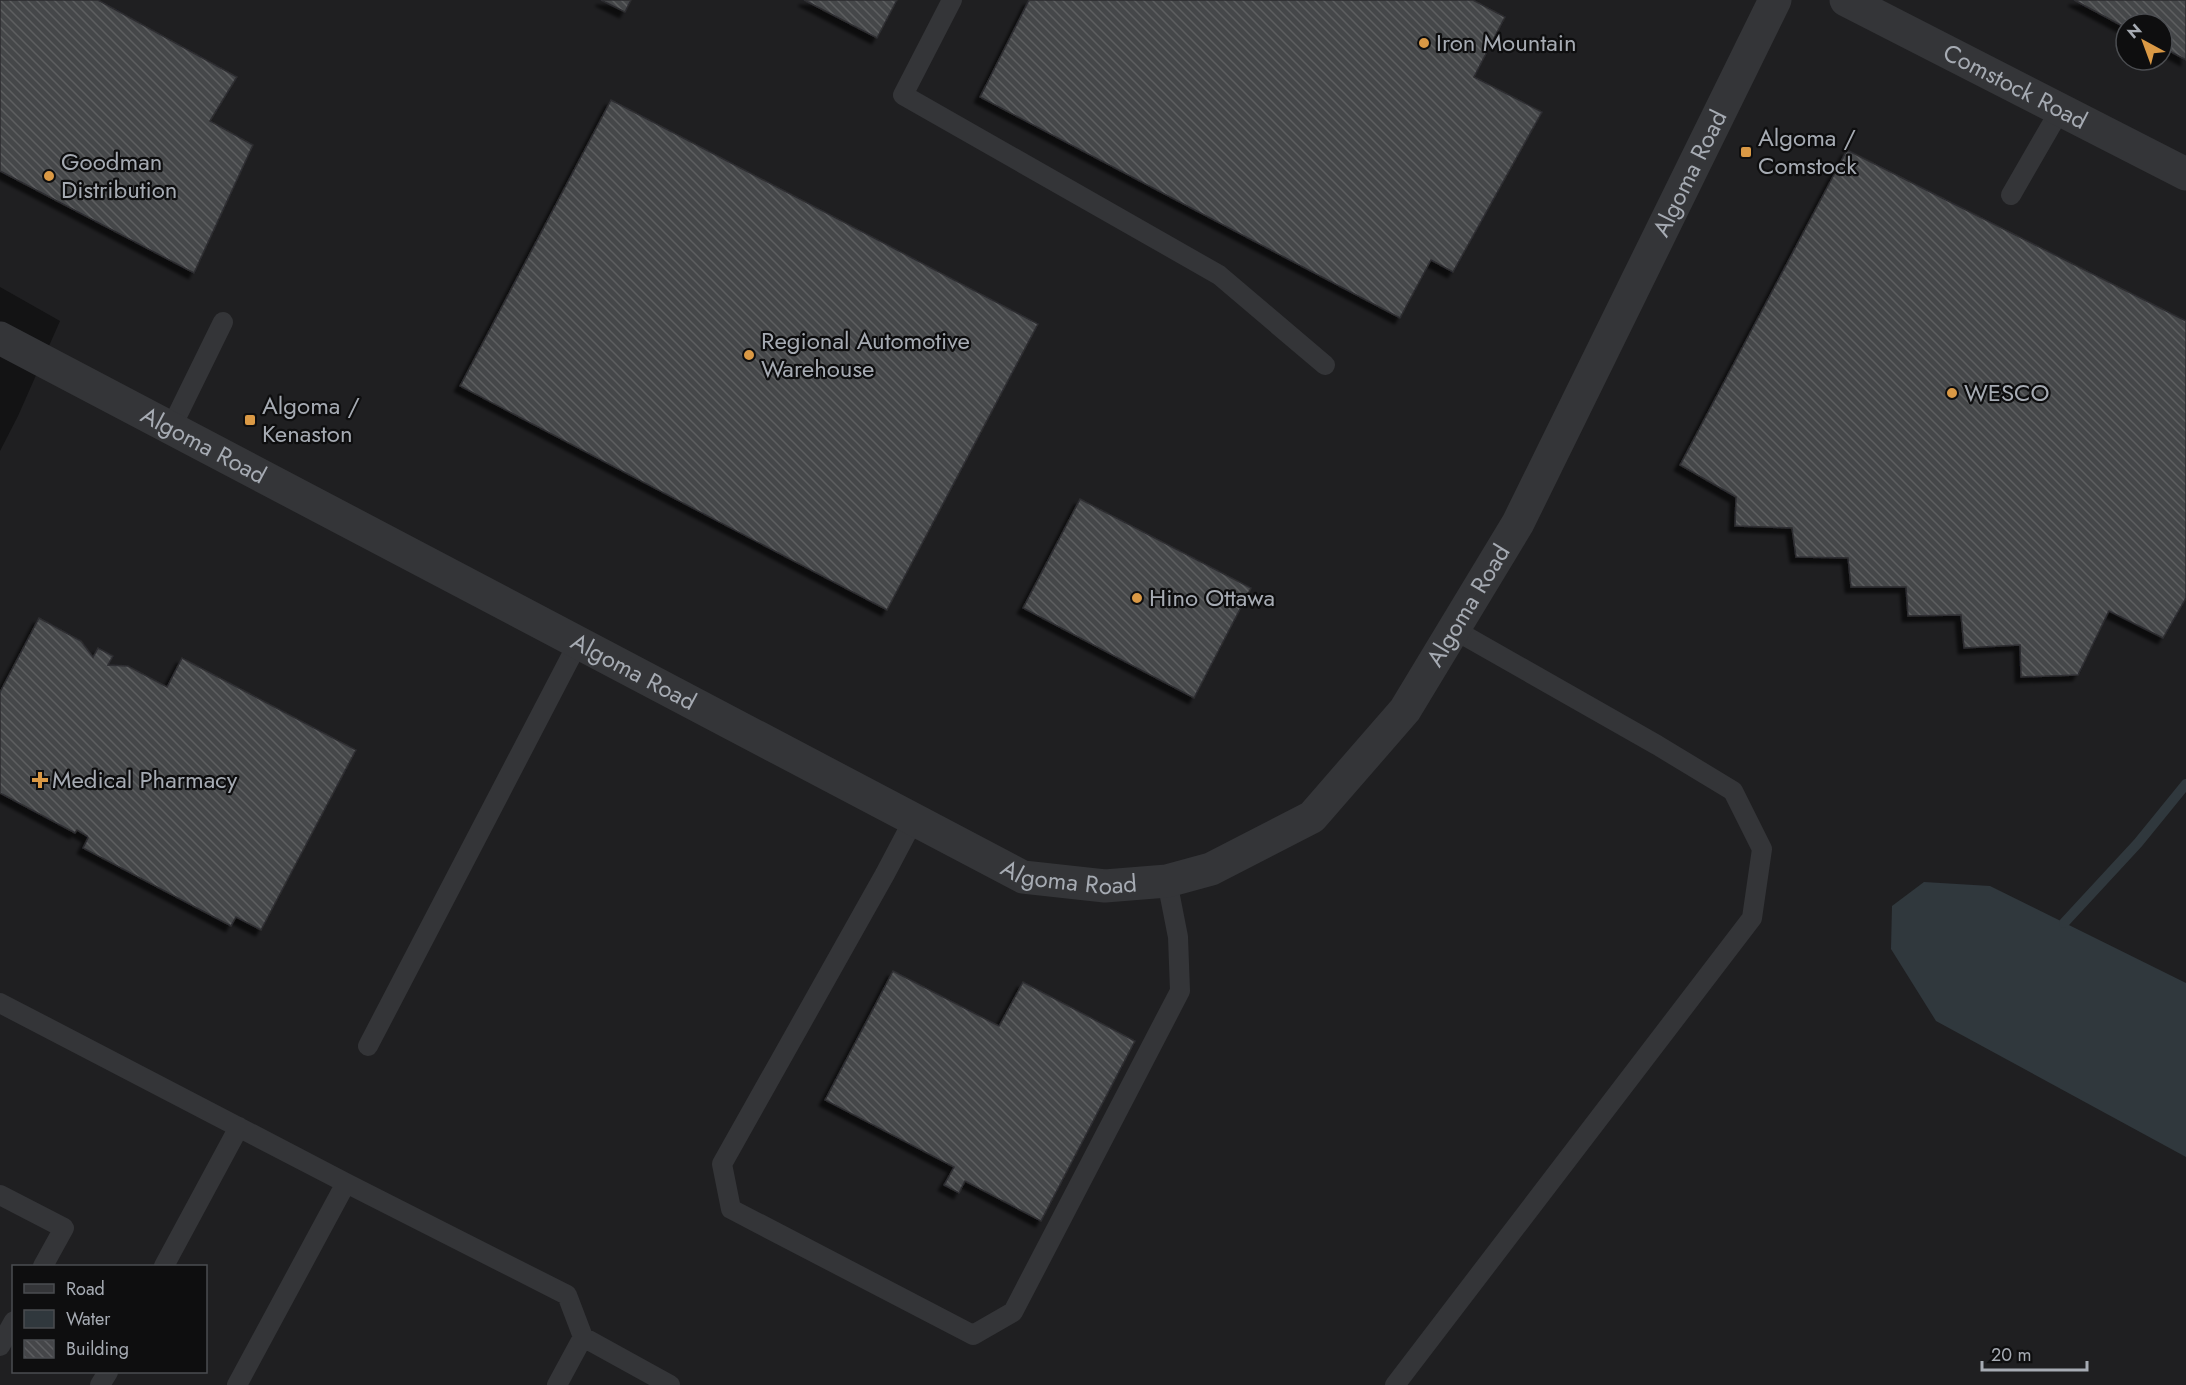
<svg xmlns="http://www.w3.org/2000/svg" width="2186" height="1385" viewBox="0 0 2186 1385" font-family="Jost,sans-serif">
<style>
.built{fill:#1f1f21;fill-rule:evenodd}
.water{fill:#30383d}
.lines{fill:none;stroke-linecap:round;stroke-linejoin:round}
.stream{stroke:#30383d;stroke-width:10}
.building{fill:url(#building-back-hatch);stroke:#2d2d30;stroke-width:1.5;filter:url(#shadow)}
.service{stroke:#343538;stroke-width:20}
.minor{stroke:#343538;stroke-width:33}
.poi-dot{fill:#da9945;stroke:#0e0e0f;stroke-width:2}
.labels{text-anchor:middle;stroke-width:4.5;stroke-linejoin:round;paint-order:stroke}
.poi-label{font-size:24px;fill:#a6abb3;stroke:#0e0e0f;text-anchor:start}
.street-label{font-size:24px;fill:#a6abb3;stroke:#0e0e0f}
</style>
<defs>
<pattern id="building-back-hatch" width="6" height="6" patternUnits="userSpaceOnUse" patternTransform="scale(1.5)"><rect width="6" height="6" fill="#454649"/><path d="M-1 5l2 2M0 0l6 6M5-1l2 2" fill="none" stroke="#5d5e61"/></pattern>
<filter id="shadow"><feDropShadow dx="-5.5" dy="5.5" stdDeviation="1.5" flood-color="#0009"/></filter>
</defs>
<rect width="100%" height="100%" fill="#131314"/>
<path class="built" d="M0,0H2186V1385H0V451L18,416L60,321L0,287ZM2126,24H2162V60H2126ZM14,1266H206V1372H14Z"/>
<path class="water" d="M1924,882L1990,886L2186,983V1157L1936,1021L1891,949L1892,906Z"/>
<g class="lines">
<path class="stream" d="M2064,923L2138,843L2186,784"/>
</g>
<path class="building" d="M0,0H98L237,77L210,121L253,145L194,273L0,171Z
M601,0H631L625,12Z
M804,0H897L877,38Z
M1029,0H1473L1505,17L1474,77L1542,112L1453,272L1431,260L1400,318L980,97Z
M2074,0H2186V60L2162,47V24H2126V28Z
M611,100L1038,324L887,610L460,386Z
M1847,150L2186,321V598L2163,638L2109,611L2078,675L2021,677L2020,645L1964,648L1961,615L1908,616L1906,587H1851L1848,558L1796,557L1792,528L1735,526L1736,497L1680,465Z
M1080,499L1251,588L1194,698L1023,608Z
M39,618L81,641L93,657L98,648L113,656L108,665L128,666L167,687L182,658L356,750L261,930L236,917L231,926L83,848L88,838L87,836L77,830L75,833L0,793V692Z
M893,971L999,1026L1023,982L1135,1041L1041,1221L965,1181L959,1193L944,1185L954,1167L825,1100Z"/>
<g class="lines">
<path class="service" d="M952,0L903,95L1219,275L1325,365
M2011,195L2060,110
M171,428L223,322
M914,819L885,874L722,1164L731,1209L973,1335L1013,1312L1180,991L1178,937L1167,881
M0,1003L346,1183L567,1295L583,1337L557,1385
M368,1046L578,643
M0,1195L64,1228L43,1266
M164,1266L239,1127
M583,1337L670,1385
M0,1346L14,1321
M100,1385L108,1372
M237,1385L346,1183
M1395,1385L1752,918L1762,849L1733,791L1657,745L1453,629"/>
<g class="minor">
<path id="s1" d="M1846,0L2186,174"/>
<path id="s2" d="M0,338L1023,877L1105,886L1167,881L1211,869L1312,817L1405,710L1518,523L1775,0"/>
</g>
</g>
<g class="poi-dot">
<circle cx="1424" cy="43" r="6"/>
<rect x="1740" y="146" width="12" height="12" rx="3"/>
<circle cx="49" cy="176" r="6"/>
<circle cx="749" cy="355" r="6"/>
<circle cx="1952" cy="393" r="6"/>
<rect x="244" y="414" width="12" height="12" rx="3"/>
<circle cx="1137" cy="598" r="6"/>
<path d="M37 771h6v6h6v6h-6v6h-6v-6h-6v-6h6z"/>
</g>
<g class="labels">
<g class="poi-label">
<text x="1436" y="51">Iron Mountain</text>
<text x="1758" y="146">Algoma /<tspan x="1758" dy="28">Comstock</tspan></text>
<text x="61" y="170">Goodman<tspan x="61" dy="28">Distribution</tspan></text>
<text x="761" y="349">Regional Automotive<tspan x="761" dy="28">Warehouse</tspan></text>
<text x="1964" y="401">WESCO</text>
<text x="262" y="414">Algoma /<tspan x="262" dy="28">Kenaston</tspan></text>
<text x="1149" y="606">Hino Ottawa</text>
<text x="52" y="788">Medical Pharmacy</text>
</g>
<g class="street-label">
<text dy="8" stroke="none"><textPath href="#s1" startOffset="190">Comstock Road</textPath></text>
<text dy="8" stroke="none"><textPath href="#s2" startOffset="2210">Algoma Road</textPath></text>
<text dy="8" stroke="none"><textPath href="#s2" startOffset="230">Algoma Road</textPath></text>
<text dy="8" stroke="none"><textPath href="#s2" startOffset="1724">Algoma Road</textPath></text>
<text dy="8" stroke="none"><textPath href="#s2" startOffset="716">Algoma Road</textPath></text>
<text dy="8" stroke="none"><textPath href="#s2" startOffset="1202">Algoma Road</textPath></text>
</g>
</g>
<rect x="12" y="1265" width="195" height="108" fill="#0e0e0f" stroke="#4b4d51" stroke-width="1.5"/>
<rect x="24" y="1284" width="30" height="9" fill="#343538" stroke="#4b4d51" stroke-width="1.5"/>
<text x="66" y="1295" font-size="18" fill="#a6abb3">Road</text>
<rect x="24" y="1310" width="30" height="18" fill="#30383d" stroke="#4b4d51" stroke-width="1.5"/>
<text x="66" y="1325" font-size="18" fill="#a6abb3">Water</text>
<rect x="24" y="1340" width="30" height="18" fill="url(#building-back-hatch)" stroke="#4b4d51" stroke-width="1.5"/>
<text x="66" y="1355" font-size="18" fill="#a6abb3">Building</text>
<g transform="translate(2144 42) rotate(319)"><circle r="28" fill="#0e0e0f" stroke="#4b4d51" stroke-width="1.5"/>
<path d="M0-4.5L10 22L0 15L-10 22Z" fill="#da9945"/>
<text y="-9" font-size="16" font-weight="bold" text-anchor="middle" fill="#a6abb3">N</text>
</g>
<path d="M1982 1361v9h105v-9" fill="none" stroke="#a6abb3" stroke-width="3"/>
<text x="1991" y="1361" font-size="18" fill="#a6abb3" stroke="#0e0e0f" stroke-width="4.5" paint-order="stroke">20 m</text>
</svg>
